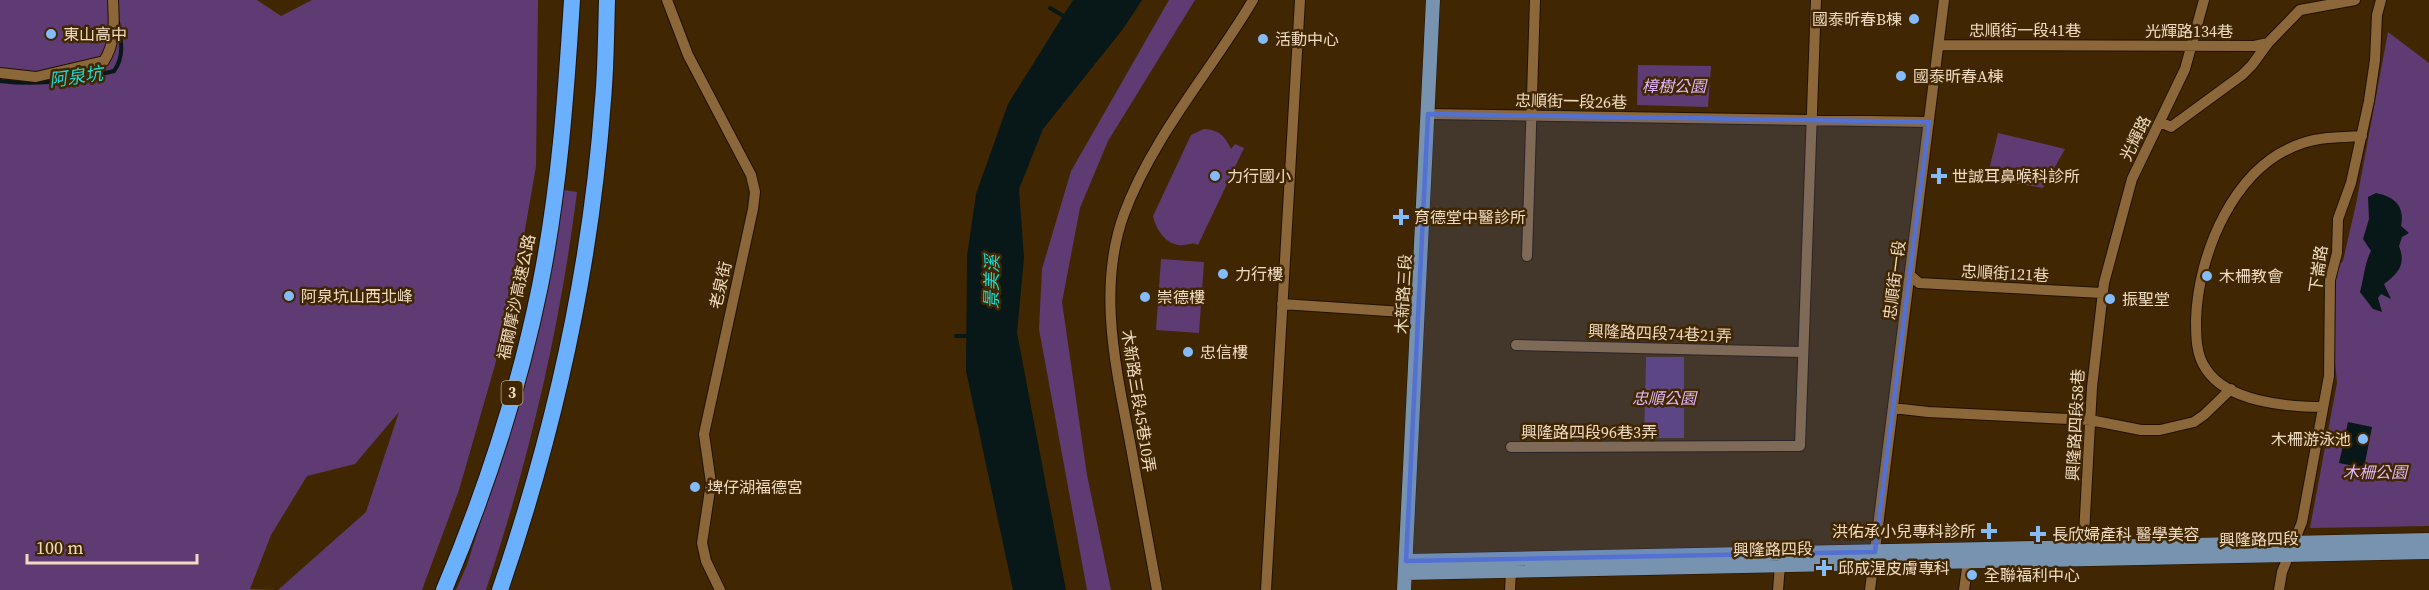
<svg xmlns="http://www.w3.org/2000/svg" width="2429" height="590" viewBox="0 0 2429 590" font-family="'Source Serif 4','Noto Sans TC',serif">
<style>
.green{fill:#5f3b74;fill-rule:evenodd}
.water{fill:#081717}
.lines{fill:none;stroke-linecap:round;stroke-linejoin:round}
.stream{stroke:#081717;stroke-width:4}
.minor-casing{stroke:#210;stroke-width:12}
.major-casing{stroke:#210;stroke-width:15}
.highway-casing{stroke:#210;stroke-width:18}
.minor{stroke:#8b6739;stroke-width:10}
.major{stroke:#7793af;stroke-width:14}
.highway{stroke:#6ab0fe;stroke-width:16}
.marked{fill:#5271d3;fill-opacity:0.2;stroke:#5271d3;stroke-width:4.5;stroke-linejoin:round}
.poi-dot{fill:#84bcfb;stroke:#402701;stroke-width:2}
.labels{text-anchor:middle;stroke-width:5;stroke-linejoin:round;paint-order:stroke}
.shield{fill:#402701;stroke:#baa589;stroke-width:1.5}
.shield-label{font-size:15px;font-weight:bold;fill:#efdbc3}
.poi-label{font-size:16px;fill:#efdbc3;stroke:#402701;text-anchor:start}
.street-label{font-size:16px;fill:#efdbc3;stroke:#402701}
.park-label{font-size:16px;font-style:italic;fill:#e3b7fe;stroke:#402701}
.water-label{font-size:18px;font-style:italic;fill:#1cd9d4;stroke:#402701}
</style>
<rect width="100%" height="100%" fill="#402701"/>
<path class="green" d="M0,0H257L281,16L312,0H538L536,166L518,270L495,365L459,490L422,590H0ZM399,412L366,512L278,590L250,589L271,535L307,476L355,464Z
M1169,0H1195L1108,141L1080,208L1062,302L1087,475L1111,590H1087L1039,329L1042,269L1071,171Z
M2388,32L2429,63V526L2310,528L2337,383L2332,329L2327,314L2337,267L2343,261L2356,204Z
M1638,65L1711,66L1708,107L1637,105Z
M1204,129C1219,130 1225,136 1231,149L1235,144L1244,148L1198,245C1192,242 1191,244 1184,245C1167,247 1156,230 1153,216L1191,135Z
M1998,133L2065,149L2043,188L1987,178Z
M564,190L577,192C560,328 529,460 486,590H456L467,565L530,366Z
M1161,259L1204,262L1199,333L1156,330Z
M1646,357H1684V438H1644Z"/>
<path class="water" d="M1073,0H1142L1123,29L1043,129L1019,189L1024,258L1017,333L1066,590H1013L966,371L967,256L976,194L1008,104Z
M2376,193C2395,197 2405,206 2401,226L2409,233L2402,237L2399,246C2406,264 2399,273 2384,284L2391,299L2381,294L2378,298L2382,312L2373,309L2360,292C2364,278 2364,265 2371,251L2363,239L2369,219L2368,197Z
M2348,422L2372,427L2364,468L2339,463Z"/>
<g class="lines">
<path class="stream" d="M1050,8L1067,18
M0,81C39,86 76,81 114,71C125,56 121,39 118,22
M956,336H970"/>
<defs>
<path id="minor" d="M667,0L688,55L751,175L755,192L753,209L704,434L711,483L702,543L706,561L720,590
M1939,45L2254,46L2268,43
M0,73L36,77L104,61C116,42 114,22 113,0
M1428,114L1929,122
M2160,122L2171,127L2242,75L2252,65L2268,43L2300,10L2355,0
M1527,256L1535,0
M1910,275L1919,283L2102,293
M1282,304L1418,313
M1516,345L1803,352
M2323,407C2288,407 2227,402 2206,369C2196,355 2196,337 2196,320C2198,254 2234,165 2303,143C2321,137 2342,137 2362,136
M1893,408L1928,412L2090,420L2141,430H2160L2194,422L2204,415L2231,389
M1511,447L1800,446L1816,0
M2083,553L2092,387L2104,283L2132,179L2185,69L2204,0
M1962,556L1968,561L1964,590
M1157,590C1148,541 1139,492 1130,442C1116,368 1097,288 1124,214C1153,136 1211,71 1253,0
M1266,590L1300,0
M1510,590L1511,571
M1778,590L1780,565
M1870,590L1944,0
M2279,590L2282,572L2302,522L2329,376L2330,280L2337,253L2338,219L2351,183L2369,101L2375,60L2377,15L2381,0"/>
<path id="major" d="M1406,561L2429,540
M1405,573L2429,552
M1404,590L1433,0"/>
<path id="highway" d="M444,590C485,493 519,389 540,286C559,191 566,96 572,0
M500,590C554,433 591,266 603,100C606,67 606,33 607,0"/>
</defs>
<use href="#minor" class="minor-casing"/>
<use href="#major" class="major-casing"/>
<use href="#highway" class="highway-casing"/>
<use href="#minor" class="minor"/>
<use href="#major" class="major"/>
<use href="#highway" class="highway"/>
</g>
<path class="marked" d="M1428,114L1929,122L1875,552L1406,561Z"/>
<g class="poi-dot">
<circle cx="1914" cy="19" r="6"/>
<circle cx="51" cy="34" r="6"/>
<circle cx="1263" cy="39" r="6"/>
<circle cx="1901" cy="76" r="6"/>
<circle cx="1215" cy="176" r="6"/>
<path d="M1936 167h6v6h6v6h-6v6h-6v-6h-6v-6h6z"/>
<path d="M1398 208h6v6h6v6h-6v6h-6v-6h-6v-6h6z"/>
<circle cx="1223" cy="274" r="6"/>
<circle cx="2207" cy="276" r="6"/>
<circle cx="289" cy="296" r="6"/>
<circle cx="1145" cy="297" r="6"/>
<circle cx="2110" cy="299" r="6"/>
<circle cx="1188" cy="352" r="6"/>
<circle cx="2363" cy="439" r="6"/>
<circle cx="695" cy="487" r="6"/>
<path d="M1986 522h6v6h6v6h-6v6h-6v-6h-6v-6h6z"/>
<path d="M2035 525h6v6h6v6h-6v6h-6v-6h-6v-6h6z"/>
<path d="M1821 559h6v6h6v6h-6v6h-6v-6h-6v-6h6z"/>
<circle cx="1972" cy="575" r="6"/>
</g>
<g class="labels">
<rect class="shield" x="501.5" y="381" width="21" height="24" rx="4.5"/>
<g class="shield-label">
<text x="512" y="398">3</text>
</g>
<g class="poi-label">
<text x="1902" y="25" text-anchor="end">國泰昕春B棟</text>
<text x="63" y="40">東山高中</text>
<text x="1275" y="45">活動中心</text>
<text x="1913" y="82">國泰昕春A棟</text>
<text x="1227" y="182">力行國小</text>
<text x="1952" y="182">世誠耳鼻喉科診所</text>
<text x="1414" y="223">育德堂中醫診所</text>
<text x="1235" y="280">力行樓</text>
<text x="2219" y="282">木柵教會</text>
<text x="301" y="302">阿泉坑山西北峰</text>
<text x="1157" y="303">崇德樓</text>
<text x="2122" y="305">振聖堂</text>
<text x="1200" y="358">忠信樓</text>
<text x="2351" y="445" text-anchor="end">木柵游泳池</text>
<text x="707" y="493">埤仔湖福德宮</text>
<text x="1976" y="537" text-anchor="end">洪佑承小兒專科診所</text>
<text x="2052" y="540">長欣婦產科 醫學美容</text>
<text x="1838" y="574">邱成湦皮膚專科</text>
<text x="1984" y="581">全聯福利中心</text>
</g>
<g class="street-label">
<text x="2025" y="36">忠順街一段41巷</text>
<text x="2189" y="37">光輝路134巷</text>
<text transform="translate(1571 101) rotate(1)" y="6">忠順街一段26巷</text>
<text transform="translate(2135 138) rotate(-64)" y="6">光輝路</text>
<text transform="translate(2318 269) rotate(-82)" y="6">下崙路</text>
<text transform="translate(2005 273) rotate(3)" y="6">忠順街121巷</text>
<text transform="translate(1894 280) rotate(-83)" y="6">忠順街一段</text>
<text transform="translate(720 285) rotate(-77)" y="6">老泉街</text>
<text transform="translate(1403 294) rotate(-87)" y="6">木新路三段</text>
<text transform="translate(516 297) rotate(-78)" y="6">福爾摩沙高速公路</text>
<text transform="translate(1660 333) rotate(2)" y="6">興隆路四段74巷21弄</text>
<text transform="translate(1139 401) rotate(81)" y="6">木新路三段45巷10弄</text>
<text transform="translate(2075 425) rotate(-87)" y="6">興隆路四段58巷</text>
<text x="1589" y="438">興隆路四段96巷3弄</text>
<text transform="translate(2259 539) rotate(-1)" y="6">興隆路四段</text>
<text transform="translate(1773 549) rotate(-1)" y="6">興隆路四段</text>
</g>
<g class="park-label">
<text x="1674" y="92">樟樹公園</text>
<text x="1664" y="404">忠順公園</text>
<text x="2375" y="478">木柵公園</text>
</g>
<g class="water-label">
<text transform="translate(76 77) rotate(-8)" y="6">阿泉坑</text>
<text transform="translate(992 282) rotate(-89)" y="6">景美溪</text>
</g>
</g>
<path d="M27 554v9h170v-9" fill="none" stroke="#efdbc3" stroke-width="3"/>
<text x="36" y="554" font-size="18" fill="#efdbc3" stroke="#402701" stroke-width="4.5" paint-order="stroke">100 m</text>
</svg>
